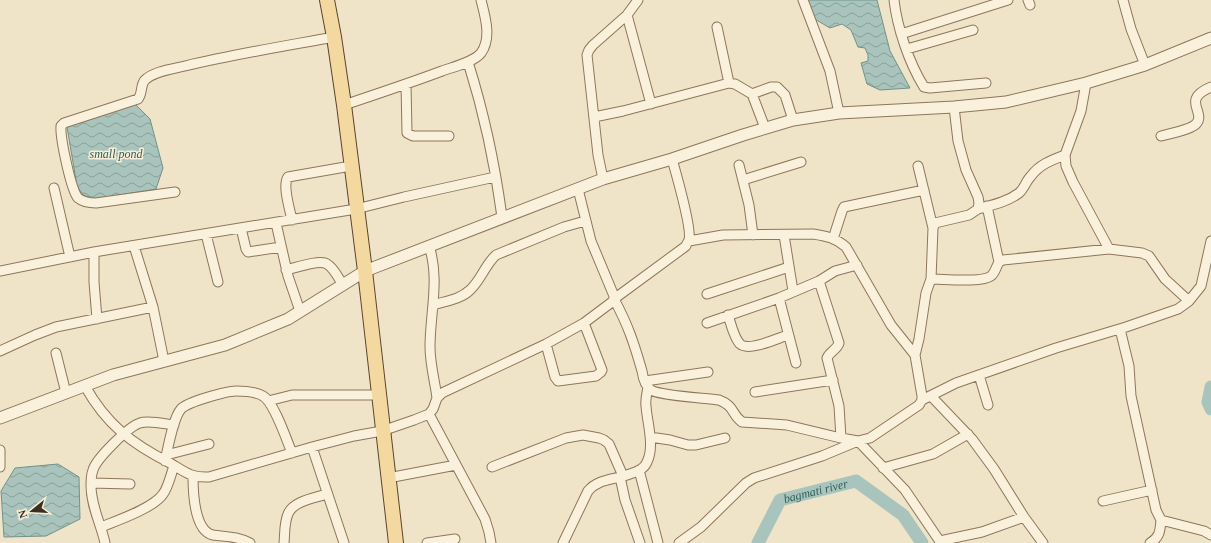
<svg xmlns="http://www.w3.org/2000/svg" width="1211" height="543" viewBox="0 0 1211 543" font-family="Georgia,serif">
<style>
.water{fill:url(#water-waves);stroke:#6f938a}
.lines{fill:none;stroke-linecap:round;stroke-linejoin:round}
.river{stroke:#a9c4bc;stroke-width:13}
.minor-casing{stroke:#8d765c;stroke-width:11}
.tertiary-casing{stroke:#8d765c;stroke-width:13}
.primary-casing{stroke:#5b4430;stroke-width:16}
.minor{stroke:#faf1dc;stroke-width:9}
.tertiary{stroke:#faf1dc;stroke-width:11}
.primary{stroke:#f3d9a0;stroke-width:14}
.labels{text-anchor:middle;stroke-width:3;stroke-linejoin:round;paint-order:stroke}
.water-label{font-size:12px;font-style:italic;fill:#2f5d5a;stroke:#f7eed8}
</style>
<defs>
<pattern id="water-waves" width="16" height="10" patternUnits="userSpaceOnUse"><rect width="16" height="10" fill="#a9c4bc"/><path d="M0 5q4-4 8 0t8 0" fill="none" stroke="#8ba098"/></pattern>
</defs>
<rect width="100%" height="100%" fill="#f0e4c8"/>
<path class="water" d="M807,0H877L890,51L910,88L880,90L867,84L861,63L868,61V55L865,48L858,47L851,30L842,24L830,28L813,18Z
M135,104L150,119L163,168L156,189L95,199L83,195L77,186L67,127Z
M58,464L79,477L80,519L46,536L4,537L1,491L15,468Z"/>
<g class="lines">
<g class="river">
<path d="M1211,387L1208,402L1211,409"/>
<path id="s1" d="M758,543L780,500L856,481L903,515L922,543"/>
</g>
<defs>
<path id="minor" d="M803,0L830,71L839,113
M894,0C897,27 909,63 924,87L930,88L986,83
M1028,0L1030,5
M1123,0L1131,29L1145,65
M627,15L651,104
M717,27L729,83
M901,34L1008,0
M907,49L973,30
M468,62C484,113 495,164 502,217
M1086,83L1081,111L1065,155L1066,166L1073,182L1109,249
M406,84L407,133L413,136H449
M752,94L771,87H777L785,95L793,120
M344,105C377,94 410,83 442,71C453,67 474,62 481,53C492,38 485,16 481,0
M594,117L623,111L729,83L735,84L752,94L765,128
M1161,136C1169,134 1190,130 1196,124C1207,112 1180,100 1211,87
M672,159C676,173 692,229 689,240C689,241 686,244 686,246L614,299C628,325 634,343 642,371C643,378 645,386 651,390C661,396 705,398 719,400C735,406 731,414 742,422L787,425L841,438L858,441L870,438L919,405L922,400V396L915,355L891,325L846,247C836,238 826,236 813,234L723,235L689,241
M739,165L749,205L753,235
M918,166L933,228
M603,179L598,155L587,55L589,50L593,45L627,15L638,0
M743,180L801,162
M54,188L70,257
M175,192L96,203C90,203 83,202 78,198C71,190 60,138 61,126L64,123L138,99C143,93 140,85 145,80C154,71 173,69 185,66C235,54 285,46 334,37
M987,206L999,262
M978,209C992,205 1007,202 1019,193C1024,189 1026,181 1031,176C1040,164 1052,160 1065,155
M292,220C290,210 282,185 288,177L351,166
M276,223L288,276L300,311
M241,228L246,249L248,252L281,247
M206,234L218,282
M784,235L793,291
M833,239L842,211L844,207L924,190
M134,246L153,307L164,361
M429,246C440,279 430,313 430,347C430,364 435,382 437,398
M94,252V282L97,319
M286,270C295,268 320,259 327,264C334,268 339,279 343,285
M0,271L94,252L356,209L404,197L495,177
M931,279C944,279 982,283 991,276C995,273 996,267 999,262L1003,260L1109,249L1142,253L1149,256L1165,279L1189,301
M819,281L839,343C837,350 830,351 827,358L839,406L841,438
M707,294L789,267
M779,298L796,363
M433,305C446,301 461,299 470,290C481,280 485,265 496,255L564,227L585,221
M728,315C731,324 734,338 740,344C749,352 778,338 788,335
M707,323L779,298L819,281L835,271L857,265
M1120,329L1129,366L1131,396L1156,510L1161,520L1204,531L1211,535
M546,344L555,377L558,381L596,376L601,372L602,370L584,323
M0,351L35,335L56,327L153,307
M56,353L66,393
M915,355L919,339L926,293L931,279L933,228L935,223L969,215L978,209L979,203L978,197L966,170L958,141L954,107
M979,375L988,405
M645,381L708,372
M85,386C106,424 132,444 170,463C185,472 191,478 209,477L312,447L354,436L382,431L414,420L429,414L433,409L437,398L442,393L546,344L584,323L612,302L614,299V296L591,241L578,189
M755,392L833,380
M931,396L972,439L994,469L1024,517L1043,543
M922,400L956,383L1056,348L1126,327L1178,309L1189,301L1201,286L1211,241
M268,401L292,395H378
M429,414L485,519L489,532L491,543
M650,437L670,440L688,445H696L725,438
M312,447L344,543
M0,450V467
M166,455L209,444
M165,461C168,448 173,418 181,409C187,402 227,391 236,391C244,391 256,392 263,396C274,402 287,441 292,453
M492,467L566,438L583,435L599,438L604,440L609,444L623,476
M883,468L933,454L968,434
M639,470L658,543
M193,476C193,491 194,531 213,535C227,537 236,536 250,543
M620,477L625,500L640,543
M388,478L456,465
M91,483L130,484
M1103,501L1152,490
M101,527C116,521 154,508 163,494C168,488 171,474 174,466
M940,541L982,532L1024,517
M105,543C101,524 91,506 91,486C91,481 91,475 93,470C96,459 129,426 140,423C148,420 166,424 174,425
M284,543C285,534 284,523 288,514C293,501 315,498 327,494
M427,543L455,539
M563,543L588,491C598,479 613,480 627,475C635,472 644,470 647,462C655,446 647,422 646,406C645,400 647,393 648,387
M679,543L701,527L746,483L754,478L822,456L858,441L905,490L941,543
M1150,543C1160,537 1160,531 1161,520"/>
<path id="tertiary" d="M0,418L113,375L225,345L288,319L365,271L603,179L672,159L743,135L793,120L839,113L954,107L1006,102L1086,83L1145,65L1211,38"/>
<path id="primary" d="M327,0L334,37L344,105L365,271L396,543"/>
</defs>
<use href="#minor" class="minor-casing"/>
<use href="#tertiary" class="tertiary-casing"/>
<use href="#primary" class="primary-casing"/>
<use href="#minor" class="minor"/>
<use href="#tertiary" class="tertiary"/>
<use href="#primary" class="primary"/>
</g>
<g class="labels">
<g class="water-label">
<text x="116" y="158">small pond</text>
<text dy="4" stroke="none"><textPath href="#s1" startOffset="85">bagmati river</textPath></text>
</g>
</g>
<g transform="translate(32 511) rotate(252)" stroke="#f7eed8" stroke-width="3" paint-order="stroke">
<path d="M0-3L7 15L0 10L-7 15Z" fill="#3d2e20"/>
<text y="-6" font-size="11" font-weight="bold" text-anchor="middle" fill="#3d2e20">N</text>
</g>
</svg>
